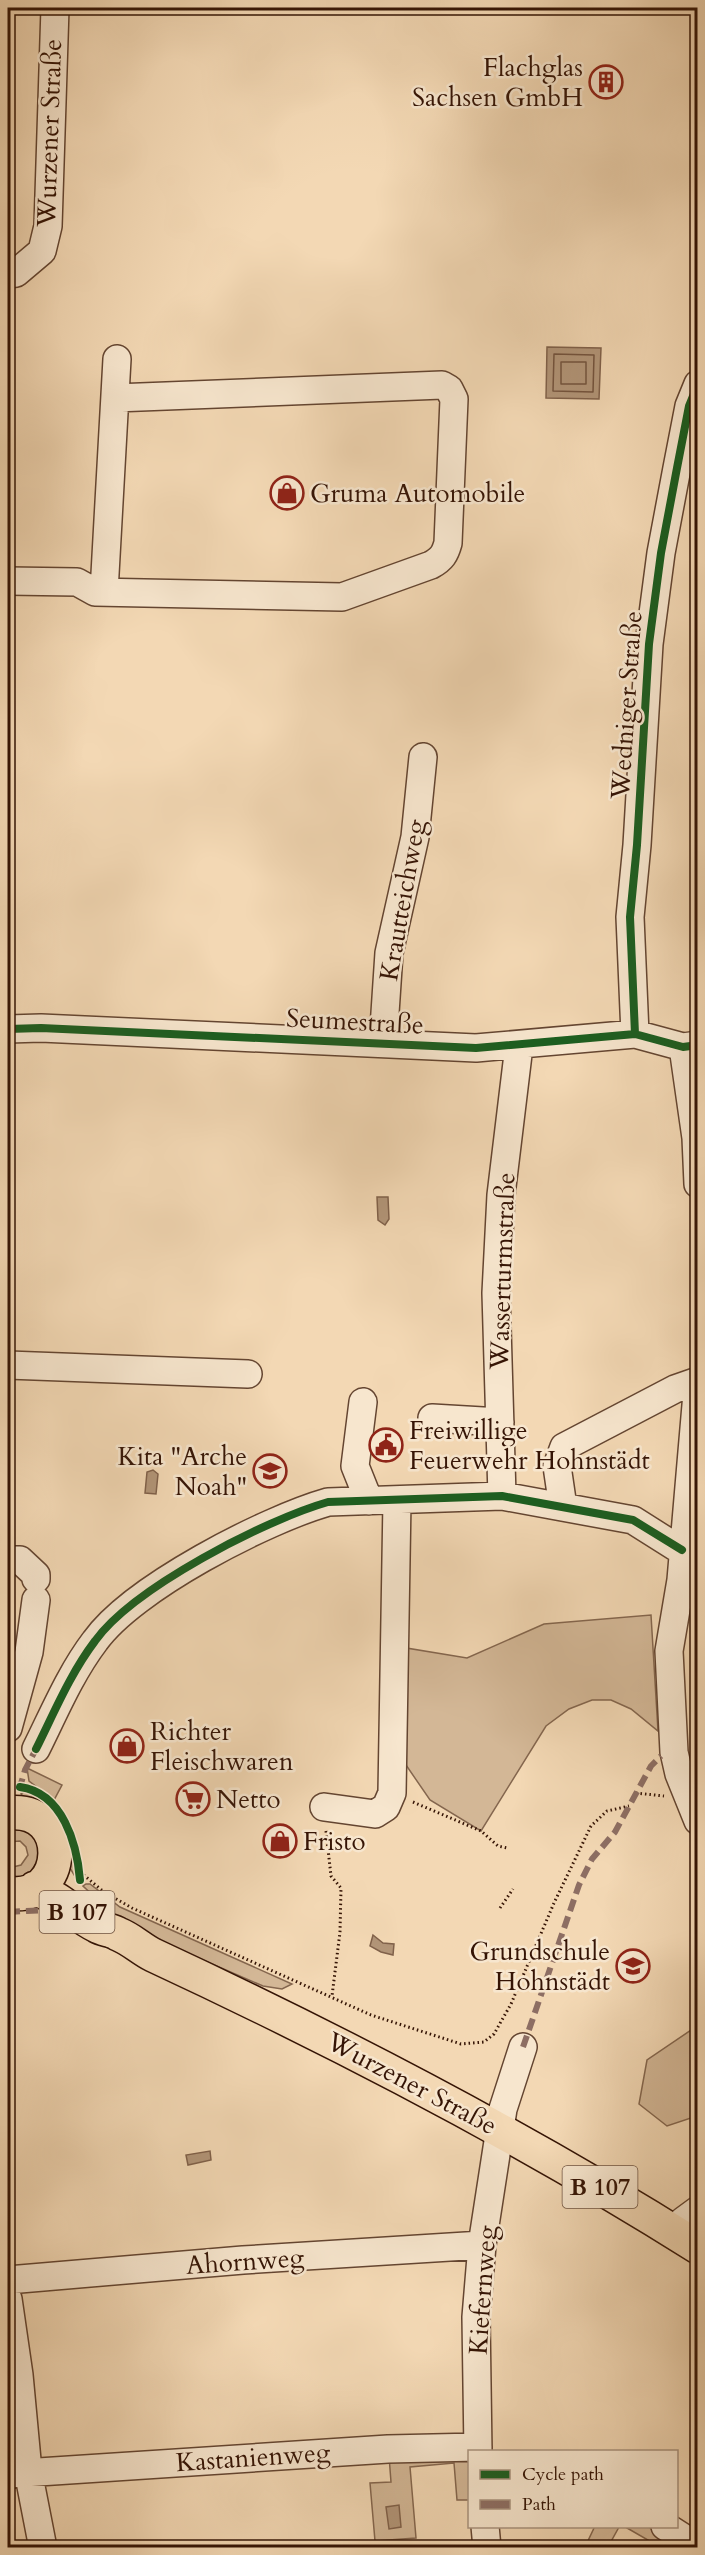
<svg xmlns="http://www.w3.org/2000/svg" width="705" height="2555" viewBox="0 0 705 2555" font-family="Cardo,serif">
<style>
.green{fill:#d3b796;stroke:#84664e;stroke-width:1.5}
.water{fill:#b29578;stroke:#80614a;stroke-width:1.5}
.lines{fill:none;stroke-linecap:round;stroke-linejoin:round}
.shore{stroke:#74543e;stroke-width:1.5}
.minor-casing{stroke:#644531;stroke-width:30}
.major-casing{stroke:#351405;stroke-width:36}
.path{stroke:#351405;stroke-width:3;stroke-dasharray:1.5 3;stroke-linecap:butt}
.minor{stroke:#f7e6ce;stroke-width:27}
.major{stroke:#f3d8b4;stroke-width:33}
.quiet{stroke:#8d6e63;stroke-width:6;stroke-dasharray:12 6;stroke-linecap:butt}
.cycleway-casing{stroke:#f7e6ce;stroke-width:11}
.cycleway{stroke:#1b5e20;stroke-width:8}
.labels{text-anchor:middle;stroke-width:5;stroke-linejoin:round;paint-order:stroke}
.shield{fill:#f7e6ce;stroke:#6f5341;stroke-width:1.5}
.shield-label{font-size:24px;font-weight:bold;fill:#351405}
.poi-label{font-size:26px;fill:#351405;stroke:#f7e6ce;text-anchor:start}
.street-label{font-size:26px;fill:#351405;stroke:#f7e6ce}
</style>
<rect width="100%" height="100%" fill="#f3d8b4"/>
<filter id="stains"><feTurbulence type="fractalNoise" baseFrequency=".00333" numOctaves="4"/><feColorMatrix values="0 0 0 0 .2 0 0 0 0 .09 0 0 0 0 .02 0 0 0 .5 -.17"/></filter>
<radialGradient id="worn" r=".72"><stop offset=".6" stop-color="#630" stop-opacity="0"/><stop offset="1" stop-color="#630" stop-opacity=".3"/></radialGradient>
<path class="green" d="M651,1615L658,1731L631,1709L611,1700H592L569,1709L546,1726L481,1831L430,1800L406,1765V1648L467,1658L544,1624Z
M27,1768L62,1785L54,1800L29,1781Z
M24,1792C53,1792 84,1853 76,1878L32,1806L21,1794Z
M18,1827C43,1839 46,1855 27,1876L8,1878V1865L13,1867L21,1865L28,1855L26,1847L20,1841L8,1842V1828Z
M86,1884H90L120,1907L292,1984L282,1989L263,1986L196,1957L165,1947L116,1917L83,1886Z
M697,2026V2116L667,2126L639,2104L647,2060Z
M389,2456L469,2460V2500H457L454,2463L410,2467L416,2538L375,2541L370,2483L391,2482Z
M595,2526L619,2527L608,2547L603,2545L602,2547H585Z
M629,2527H649L683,2547H644L648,2540L627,2528Z"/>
<path class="water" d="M547,347L601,348L599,399L546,398Z
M377,1197H388L389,1219L385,1225L378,1220Z
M153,1470L158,1474L156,1494L145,1493L147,1472Z
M373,1935L383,1943L394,1944L393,1955L381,1952L370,1946Z
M210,2151L211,2160L188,2165L186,2155Z
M399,2505L401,2527L389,2529L386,2507Z"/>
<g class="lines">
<path class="shore" d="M554,354L594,355L593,392L553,391Z
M561,362H586V384H561Z"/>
<defs>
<path id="minor" d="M8,274L16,273L42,251L48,226L55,8
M8,581L77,582L95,592L342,597L431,565C442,559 445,554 448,543L454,399L449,389L442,385L115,398
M104,592L117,359
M8,1029L41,1028L476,1048L635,1034L683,1047L698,1045
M635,1034L630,917L637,845L649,644L661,553L677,468L689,406L698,384
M383,1043L389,953L415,837L423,757
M683,1047L696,1138L698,1184
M8,1365L248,1374
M698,1382L681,1580L669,1651L674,1752L679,1774L698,1821
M363,1402L355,1466L369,1501
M432,1418L500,1422
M502,1496L496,1293L501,1195L519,1046
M563,1507L557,1466L564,1447L675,1389L698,1381
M8,1560H20L36,1575V1579
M8,1728L29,1652L36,1600
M36,1749C54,1713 70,1674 95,1641C133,1588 265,1520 328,1502L502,1496L633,1520L698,1561
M324,1807L375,1814L386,1807L392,1793L397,1501
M676,2233L683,2221L698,2210
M8,2280L243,2260L482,2245
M8,2299L19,2375L28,2471L43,2548
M478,2452L476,2317L482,2245L503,2109L523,2047
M8,2474L388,2449L478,2447
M485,2526L487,2548
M665,2526L698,2547"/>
<path id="major" d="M8,1813C73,1806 68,1903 8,1893
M35,1888C59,1897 75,1915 97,1926C104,1930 112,1930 118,1934C131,1939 141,1949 153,1955C340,2042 523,2137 698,2247"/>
</defs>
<use href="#minor" class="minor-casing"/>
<use href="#major" class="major-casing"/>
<path class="path" d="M636,1793L664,1796
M413,1802L481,1831L498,1846L507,1848
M326,1831L331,1876L341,1888L340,1932L332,1996
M80,1872L104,1892L132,1908L371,2015L461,2044L484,2042L494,2034L511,2004L554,1903L591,1826L607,1811L629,1806
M500,1908L513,1889"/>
<use href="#minor" class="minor"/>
<use href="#major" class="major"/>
<path class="quiet" d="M23,1788L20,1787L25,1770L36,1749
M8,1912L46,1910L53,1907
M523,2047L579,1885L592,1859L615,1832L651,1766L661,1756"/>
<defs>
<path id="cycleway" d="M8,1029L41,1028L476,1048L635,1034L683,1047L698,1045
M635,1034L630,917L637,845L649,644L661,553L677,468L689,406L698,384
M36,1749C54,1713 70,1674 95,1641C133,1588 265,1520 328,1502L502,1496L633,1520L682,1550
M20,1787C63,1793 77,1844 80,1880"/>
</defs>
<use href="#cycleway" class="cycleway-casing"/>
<use href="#cycleway" class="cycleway"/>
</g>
<defs>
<symbol id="building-ring" viewBox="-11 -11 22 22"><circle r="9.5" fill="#f7e6ce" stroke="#8f2418" stroke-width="1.5"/><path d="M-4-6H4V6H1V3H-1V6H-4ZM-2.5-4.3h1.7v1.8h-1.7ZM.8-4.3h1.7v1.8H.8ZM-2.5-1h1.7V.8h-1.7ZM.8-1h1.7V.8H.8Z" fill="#8f2418"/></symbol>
<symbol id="shop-ring" viewBox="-11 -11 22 22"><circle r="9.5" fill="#f7e6ce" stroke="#8f2418" stroke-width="1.5"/><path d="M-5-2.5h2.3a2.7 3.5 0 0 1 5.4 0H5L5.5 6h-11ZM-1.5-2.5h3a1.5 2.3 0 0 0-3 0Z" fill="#8f2418"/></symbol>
<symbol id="civic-ring" viewBox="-11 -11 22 22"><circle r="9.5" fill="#f7e6ce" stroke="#8f2418" stroke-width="1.5"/><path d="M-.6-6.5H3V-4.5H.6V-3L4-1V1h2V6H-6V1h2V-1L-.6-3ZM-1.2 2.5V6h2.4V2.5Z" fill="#8f2418"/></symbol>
<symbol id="school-ring" viewBox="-11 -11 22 22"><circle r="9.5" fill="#f7e6ce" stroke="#8f2418" stroke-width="1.5"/><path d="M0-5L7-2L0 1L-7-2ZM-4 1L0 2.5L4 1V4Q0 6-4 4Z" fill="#8f2418"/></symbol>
<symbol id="supermarket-ring" viewBox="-11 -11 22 22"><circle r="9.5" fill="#f7e6ce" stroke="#8f2418" stroke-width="1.5"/><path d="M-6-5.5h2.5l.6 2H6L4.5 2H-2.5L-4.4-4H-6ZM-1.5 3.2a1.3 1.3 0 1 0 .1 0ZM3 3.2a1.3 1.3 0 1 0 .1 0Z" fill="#8f2418"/></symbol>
</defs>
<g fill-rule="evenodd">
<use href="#building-ring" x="587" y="63" width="38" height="38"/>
<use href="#shop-ring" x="268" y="474" width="38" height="38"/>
<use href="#civic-ring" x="367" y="1426" width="38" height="38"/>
<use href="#school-ring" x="251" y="1452" width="38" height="38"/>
<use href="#shop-ring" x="108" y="1727" width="38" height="38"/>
<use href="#supermarket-ring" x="174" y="1780" width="38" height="38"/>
<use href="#shop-ring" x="261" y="1822" width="38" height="38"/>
<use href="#school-ring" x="614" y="1947" width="38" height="38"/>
</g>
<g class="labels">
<g class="shield">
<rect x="39.5" y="1891" width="75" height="42" rx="4.5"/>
<rect x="562.5" y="2166" width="75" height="42" rx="4.5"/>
</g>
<g class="shield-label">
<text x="77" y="1920">B 107</text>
<text x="600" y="2195">B 107</text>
</g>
<g class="poi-label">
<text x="583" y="76" text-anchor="end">Flachglas<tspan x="583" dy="30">Sachsen GmbH</tspan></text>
<text x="310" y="502">Gruma Automobile</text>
<text x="409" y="1439">Freiwillige<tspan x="409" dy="30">Feuerwehr Hohnstädt</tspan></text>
<text x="247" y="1465" text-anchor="end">Kita "Arche<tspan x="247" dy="30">Noah"</tspan></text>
<text x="150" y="1740">Richter<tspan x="150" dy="30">Fleischwaren</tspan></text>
<text x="216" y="1808">Netto</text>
<text x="303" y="1850">Fristo</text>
<text x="610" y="1960" text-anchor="end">Grundschule<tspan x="610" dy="30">Hohnstädt</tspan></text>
</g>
<g class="street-label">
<text transform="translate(49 133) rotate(-88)" y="9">Wurzener Straße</text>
<text transform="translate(626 705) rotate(-86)" y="9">Wedniger Straße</text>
<text transform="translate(402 900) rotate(-80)" y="9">Krautteichweg</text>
<text transform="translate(355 1021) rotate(3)" y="9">Seumestraße</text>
<text transform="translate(502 1271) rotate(-88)" y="9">Wasserturmstraße</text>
<text transform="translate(412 2083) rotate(28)" y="9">Wurzener Straße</text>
<text transform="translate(245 2261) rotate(-4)" y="9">Ahornweg</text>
<text transform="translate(482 2290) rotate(-86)" y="9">Kiefernweg</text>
<text transform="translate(253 2457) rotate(-4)" y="9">Kastanienweg</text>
</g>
</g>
<rect width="705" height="2555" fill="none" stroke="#f3d8b4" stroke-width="30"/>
<rect x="9" y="9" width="687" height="2537" fill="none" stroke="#351405" stroke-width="3"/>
<rect x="15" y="15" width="675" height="2525" fill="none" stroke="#351405" stroke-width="1.5"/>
<rect x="468" y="2450" width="210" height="78" fill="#f7e6ce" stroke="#a9927e" stroke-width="1.5"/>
<rect x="480" y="2470" width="30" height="9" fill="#1b5e20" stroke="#a9927e" stroke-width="1.5"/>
<text x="522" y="2480" font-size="18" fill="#351405">Cycle path</text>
<rect x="480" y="2500" width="30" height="9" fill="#8d6e63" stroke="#a9927e" stroke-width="1.5"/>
<text x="522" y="2510" font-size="18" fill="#351405">Path</text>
<rect width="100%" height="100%" filter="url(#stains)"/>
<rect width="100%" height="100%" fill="url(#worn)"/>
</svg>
